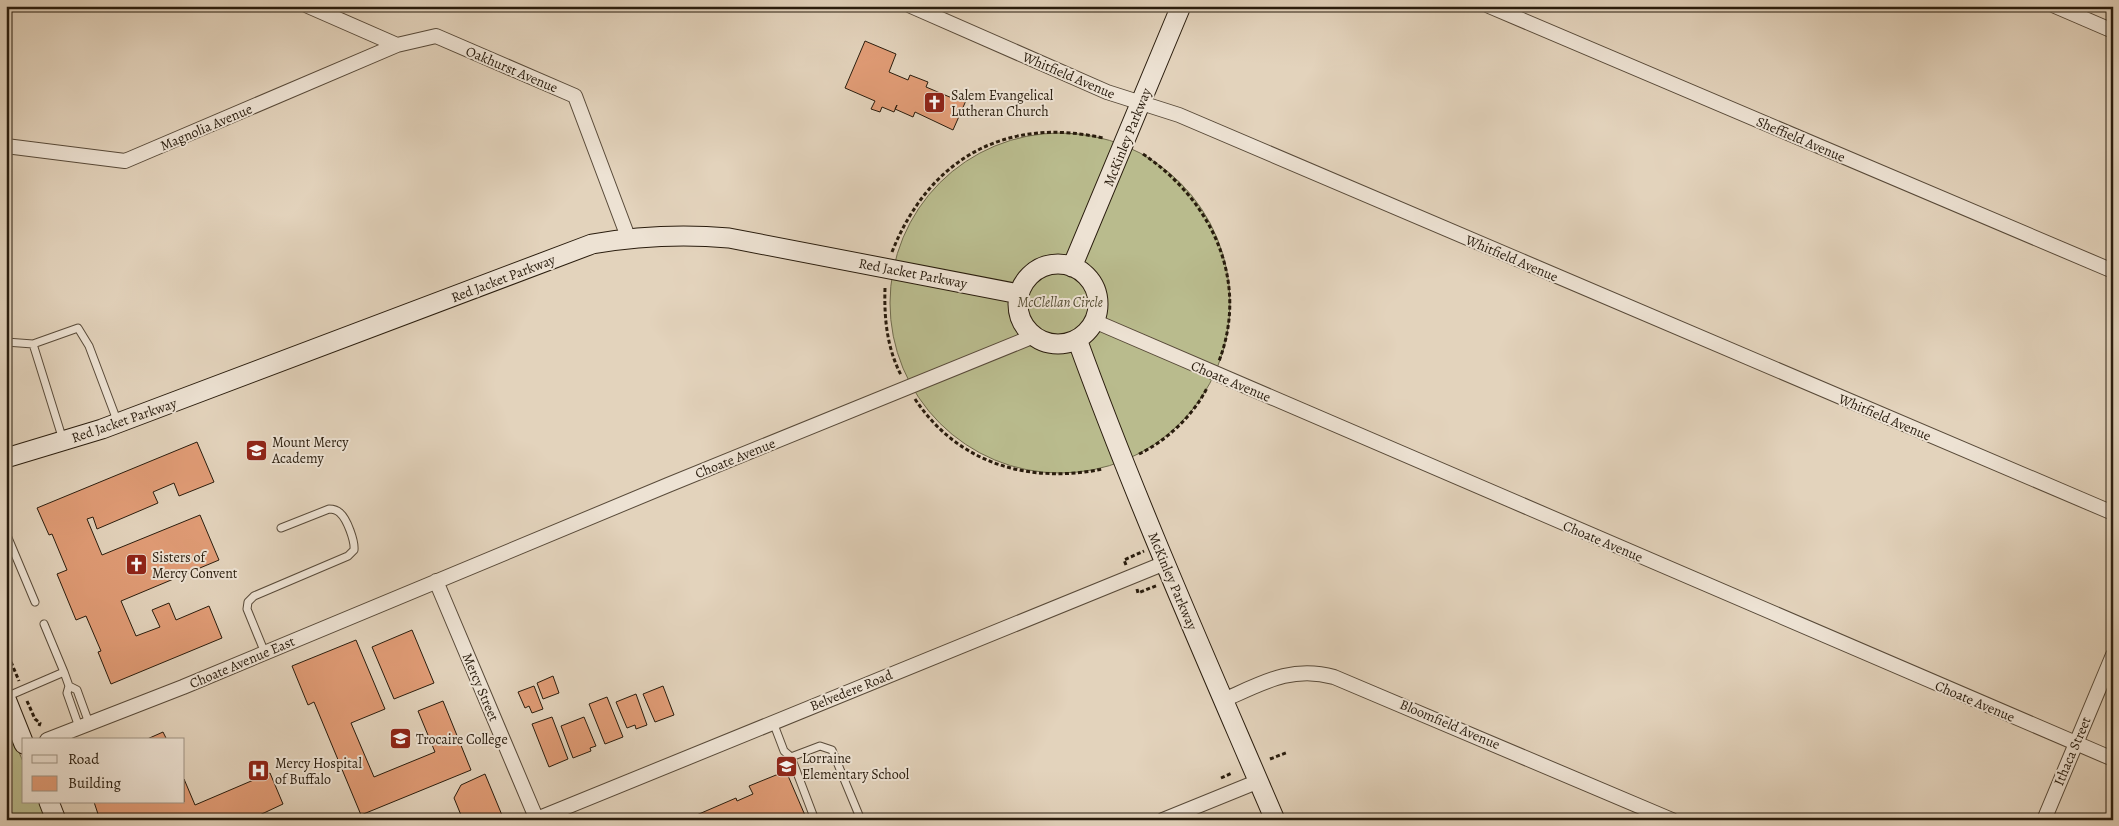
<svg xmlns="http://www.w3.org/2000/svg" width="2119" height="826" viewBox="0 0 2119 826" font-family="Alegreya,serif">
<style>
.green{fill:#b9bb8d;stroke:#716c4d}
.building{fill:#e19c76;stroke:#291c0d}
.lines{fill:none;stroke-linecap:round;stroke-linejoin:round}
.lane-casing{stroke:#584a39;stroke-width:9}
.street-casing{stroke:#584a39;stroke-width:16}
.secondary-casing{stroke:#291c0d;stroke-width:21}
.path{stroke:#291c0d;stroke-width:3;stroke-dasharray:4 2.5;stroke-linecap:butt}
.lane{stroke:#ede2d3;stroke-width:7}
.street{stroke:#ede2d3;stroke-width:14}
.secondary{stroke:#ede2d3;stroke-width:19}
.labels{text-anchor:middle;stroke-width:4;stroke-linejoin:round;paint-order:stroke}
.street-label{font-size:14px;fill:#291c0d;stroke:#ede2d3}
.poi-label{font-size:14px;fill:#291c0d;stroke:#ede2d3;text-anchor:start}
.park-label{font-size:14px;font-style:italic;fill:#544c33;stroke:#ede2d3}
</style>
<rect width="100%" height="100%" fill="#e3d3bc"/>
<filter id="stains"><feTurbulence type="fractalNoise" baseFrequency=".004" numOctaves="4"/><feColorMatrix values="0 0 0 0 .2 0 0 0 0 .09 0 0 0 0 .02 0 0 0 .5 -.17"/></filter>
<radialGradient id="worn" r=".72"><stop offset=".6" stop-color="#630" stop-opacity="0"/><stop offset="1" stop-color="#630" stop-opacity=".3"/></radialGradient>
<path class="green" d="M890 303a170 170 0 1 1 340 0a170 170 0 1 1-340 0Z
M6,721L24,764V802H40L47,820H6Z"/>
<path class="building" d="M865,41L896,54L889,72L908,80L910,75L928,82L926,87L952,98L955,90L968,96L953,130L915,112L913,117L895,109L897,105L894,112L882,107L880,112L871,109L875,101L845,88Z
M197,442L214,482L179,496L174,483L153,492L158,503L97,529L93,517L87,519L102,555L200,515L219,560L121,601L136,636L160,627L152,610L169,603L176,620L209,606L222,638L111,684L98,652L101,651L86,616L76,620L57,574L67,570L52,534L49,535L37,508Z
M412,630L434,683L394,699L372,647Z
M356,640L385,709L351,723L374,777L435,752L418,711L443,701L471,770L361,815L314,702L308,705L292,666Z
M553,676L559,693L543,699L537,683Z
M534,686L543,709L532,713L529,706L525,708L518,692Z
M663,686L674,715L655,722L643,694Z
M636,694L647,725L636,729L635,725L627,728L616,702Z
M607,697L623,737L605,744L589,704Z
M552,717L568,759L549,767L532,724Z
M584,717L596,746L590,748L591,751L573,758L561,726Z
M163,732L167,740H145Z
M786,771L807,820H685L736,798L737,801L753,794L749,786Z
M270,773L283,804L249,820H100L94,802H184V779L195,805Z
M485,774L504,820H463L454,798L461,785Z"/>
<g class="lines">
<defs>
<path id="lane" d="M6,342L33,344
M63,440L33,344L78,328L89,346L118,423
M6,533L35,602
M44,624L64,672L69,686L67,693L79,727
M265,653L247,609L248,602L254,596L348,556L354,550C355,541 347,519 340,513C337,510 333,509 329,509L281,528
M69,686L77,690L89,723
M6,697L64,672
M773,722L784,751L791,757L820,746L832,750L861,820
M791,757L815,820"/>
<path id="street" d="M308,6L397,45L436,36L575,96L628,237
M911,6L1107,92L1179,115L2113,513
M1489,6L2113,271
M2055,6L2113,31
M6,146L125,161L397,45
M1094,321L2113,759
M436,581L537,820
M1224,700C1262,683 1292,665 1334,677L1672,820
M47,740L183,687L668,485L1034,336
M537,819L1165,563
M1163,820L1259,781
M2044,820L2113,655"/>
<path id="secondary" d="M1018 304a40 40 0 1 1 80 0a40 40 0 1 1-80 0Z
M1072,267L1181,6
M1077,339C1136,502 1207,661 1275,820
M6,458L102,429L592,244C638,236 683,234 729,238L1019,294
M6,699L24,744
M49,802L56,820"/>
</defs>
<use href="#lane" class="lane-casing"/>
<use href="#street" class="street-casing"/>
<use href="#secondary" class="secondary-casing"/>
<path class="path" d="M1143,154C1211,200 1250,280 1219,361
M892,252C929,159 1005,116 1103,138
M885,288C884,318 887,348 901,375
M915,399C958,464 1029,484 1103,469
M1139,454C1166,441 1193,416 1207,388
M1126,565L1124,560L1144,551
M1137,589L1138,593L1158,585
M6,650L19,681
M27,701L35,719L40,723L39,726
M1270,759L1288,752
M1221,778L1232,773"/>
<use href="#lane" class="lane"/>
<use href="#street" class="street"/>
<use href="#secondary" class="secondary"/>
</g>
<defs>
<symbol id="church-square" viewBox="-11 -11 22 22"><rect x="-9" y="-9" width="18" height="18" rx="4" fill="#8f2418" stroke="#ede2d3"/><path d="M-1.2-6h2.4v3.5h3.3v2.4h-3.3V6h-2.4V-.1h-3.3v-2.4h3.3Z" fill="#fff"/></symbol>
<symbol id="school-square" viewBox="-11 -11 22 22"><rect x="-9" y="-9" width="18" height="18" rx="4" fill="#8f2418" stroke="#ede2d3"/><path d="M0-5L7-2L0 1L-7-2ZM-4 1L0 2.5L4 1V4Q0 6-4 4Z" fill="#fff"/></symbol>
<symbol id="university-square" viewBox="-11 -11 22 22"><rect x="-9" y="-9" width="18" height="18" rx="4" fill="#8f2418" stroke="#ede2d3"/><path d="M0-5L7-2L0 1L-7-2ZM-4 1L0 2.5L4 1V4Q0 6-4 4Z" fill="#fff"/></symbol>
<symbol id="hospital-square" viewBox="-11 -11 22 22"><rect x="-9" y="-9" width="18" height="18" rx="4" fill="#8f2418" stroke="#ede2d3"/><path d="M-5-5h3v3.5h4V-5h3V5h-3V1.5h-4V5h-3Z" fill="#fff"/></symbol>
</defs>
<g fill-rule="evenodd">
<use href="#church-square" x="922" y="90" width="25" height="25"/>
<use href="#school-square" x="244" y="438" width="25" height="25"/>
<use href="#church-square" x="124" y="552" width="25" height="25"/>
<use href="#university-square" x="388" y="726" width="25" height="25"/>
<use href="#school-square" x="774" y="754" width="25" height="25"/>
<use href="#hospital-square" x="246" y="758" width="25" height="25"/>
</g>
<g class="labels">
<g class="street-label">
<text transform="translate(512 69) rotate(23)" y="5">Oakhurst Avenue</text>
<text transform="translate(1069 75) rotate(23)" y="5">Whitfield Avenue</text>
<text transform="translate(206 127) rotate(-23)" y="5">Magnolia Avenue</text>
<text transform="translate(1127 137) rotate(-68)" y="5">McKinley Parkway</text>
<text transform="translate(1801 139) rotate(23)" y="5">Sheffield Avenue</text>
<text transform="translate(1512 258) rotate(23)" y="5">Whitfield Avenue</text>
<text transform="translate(913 273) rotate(11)" y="5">Red Jacket Parkway</text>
<text transform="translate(503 278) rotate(-21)" y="5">Red Jacket Parkway</text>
<text transform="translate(1231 381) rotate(23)" y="5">Choate Avenue</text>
<text transform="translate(1885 417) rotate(23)" y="5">Whitfield Avenue</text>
<text transform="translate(124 420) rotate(-19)" y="5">Red Jacket Parkway</text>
<text transform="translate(735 458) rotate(-22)" y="5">Choate Avenue</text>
<text transform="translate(1603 541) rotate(23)" y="5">Choate Avenue</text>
<text transform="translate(1173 581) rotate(67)" y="5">McKinley Parkway</text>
<text transform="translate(242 662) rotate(-23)" y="5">Choate Avenue East</text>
<text transform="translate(481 687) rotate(67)" y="5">Mercy Street</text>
<text transform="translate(851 690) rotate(-22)" y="5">Belvedere Road</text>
<text transform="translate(1975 701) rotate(23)" y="5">Choate Avenue</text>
<text transform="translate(1450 724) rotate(23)" y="5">Bloomfield Avenue</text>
<text transform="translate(2072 751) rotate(-67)" y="5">Ithaca Street</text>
</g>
<g class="poi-label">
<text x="951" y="100">Salem Evangelical<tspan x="951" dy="16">Lutheran Church</tspan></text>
<text x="272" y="447">Mount Mercy<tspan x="272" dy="16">Academy</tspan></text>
<text x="152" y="562">Sisters of<tspan x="152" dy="16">Mercy Convent</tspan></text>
<text x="416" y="744">Trocaire College</text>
<text x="802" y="763">Lorraine<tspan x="802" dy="16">Elementary School</tspan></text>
<text x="275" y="768">Mercy Hospital<tspan x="275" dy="16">of Buffalo</tspan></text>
</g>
<g class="park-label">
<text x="1060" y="307">McClellan Circle</text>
</g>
</g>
<rect width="2119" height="826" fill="none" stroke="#e3d3bc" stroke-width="25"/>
<rect x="8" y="8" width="2104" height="811" fill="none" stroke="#291c0d" stroke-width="2.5"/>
<rect x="12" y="12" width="2094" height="801" fill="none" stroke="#291c0d"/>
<rect x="22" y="738" width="162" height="65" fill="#ede2d3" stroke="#9f9384"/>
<rect x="32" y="755" width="25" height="8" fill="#ede2d3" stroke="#9f9384"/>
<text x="68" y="764" font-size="15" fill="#291c0d">Road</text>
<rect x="32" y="776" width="25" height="15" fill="#e19c76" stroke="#9f9384"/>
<text x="68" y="788" font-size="15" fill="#291c0d">Building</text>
<rect width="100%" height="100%" filter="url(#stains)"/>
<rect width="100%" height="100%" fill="url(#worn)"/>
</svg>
